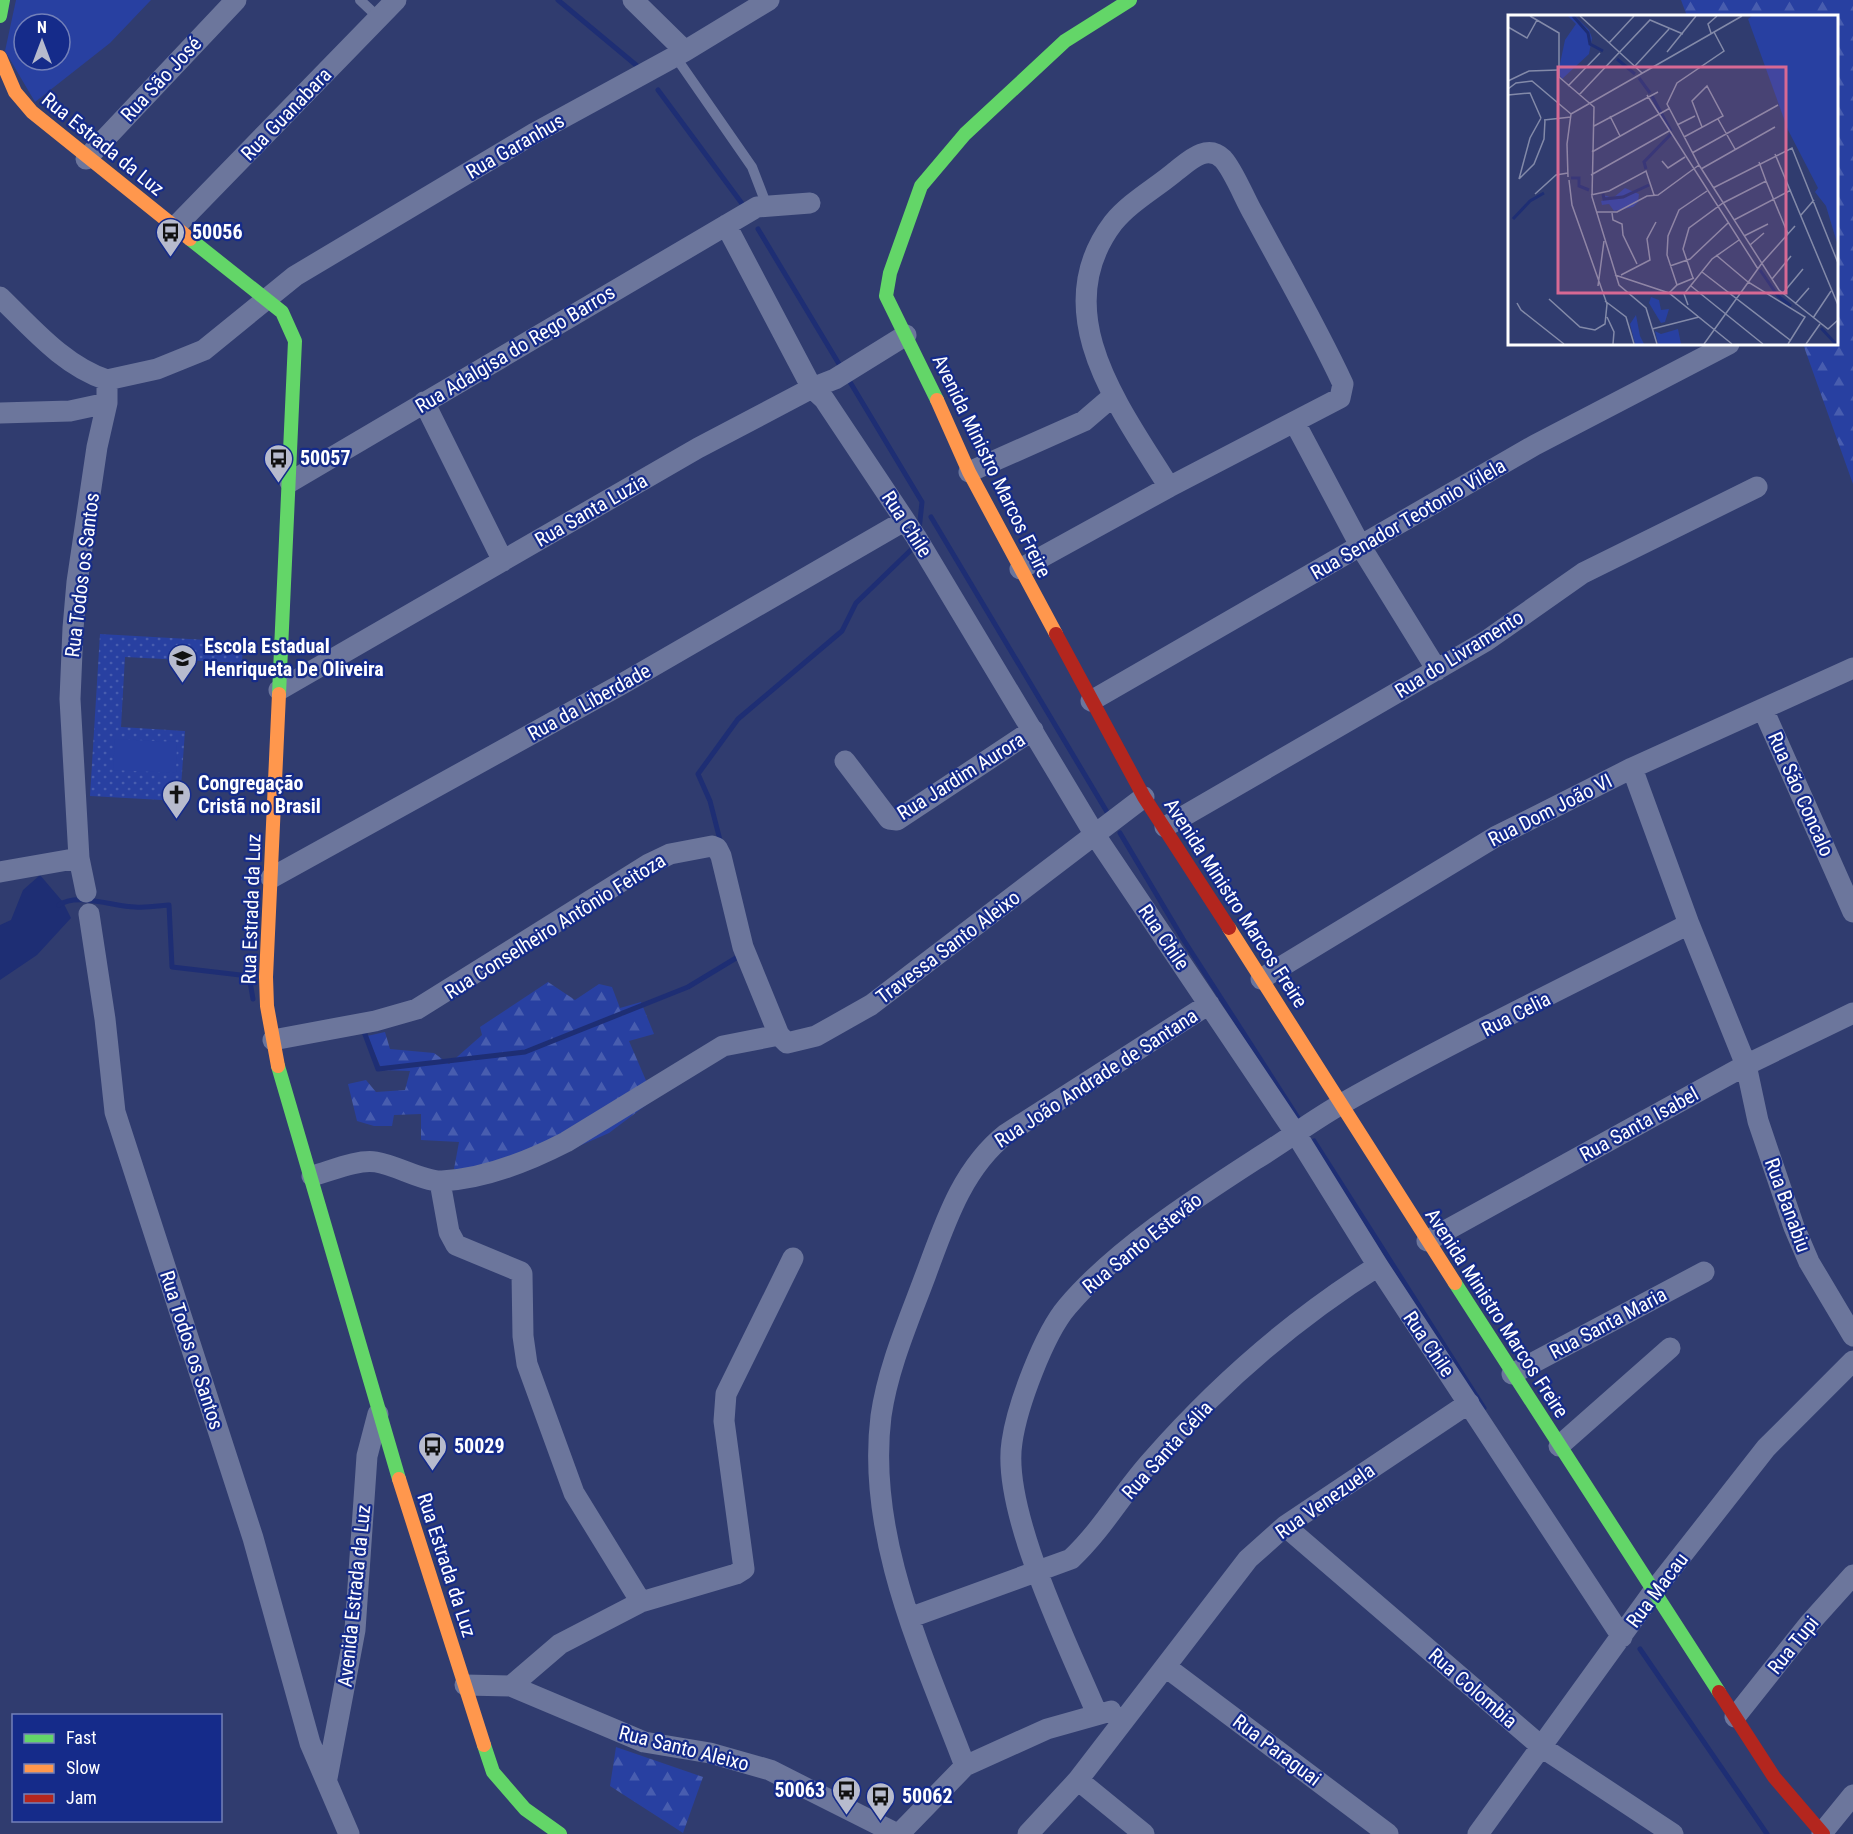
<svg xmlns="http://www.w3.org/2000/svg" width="1853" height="1834" viewBox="0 0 1853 1834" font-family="'Roboto Condensed',sans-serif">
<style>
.grass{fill:url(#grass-dots)}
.forest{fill:url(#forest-firs)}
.park{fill:#2840a1;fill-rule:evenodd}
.water{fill:#1e2e74}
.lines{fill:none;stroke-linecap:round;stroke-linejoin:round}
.stream{stroke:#1e2e74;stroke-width:5}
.lane{stroke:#6c769c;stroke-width:10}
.street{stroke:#6c769c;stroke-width:21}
.fast{stroke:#63d668;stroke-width:14}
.slow{stroke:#ff974d;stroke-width:14}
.jam{stroke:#b3261e;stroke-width:14}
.labels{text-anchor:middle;stroke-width:4.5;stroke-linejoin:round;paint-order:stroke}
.street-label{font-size:20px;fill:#fff;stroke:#152b8a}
.poi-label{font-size:20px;font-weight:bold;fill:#fff;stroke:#152b8a;text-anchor:start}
.inset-river{fill:none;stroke:#1e2e74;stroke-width:3}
.inset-road{fill:none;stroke:#838aa9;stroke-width:1.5}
.view{fill:#d76994;fill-opacity:0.15;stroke:#d76994;stroke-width:3}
.inset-edge{fill:none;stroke:#fff;stroke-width:3}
</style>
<defs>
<pattern id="grass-dots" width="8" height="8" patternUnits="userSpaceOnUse" patternTransform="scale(1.5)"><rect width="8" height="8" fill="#2840a1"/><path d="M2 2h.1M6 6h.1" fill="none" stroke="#485daf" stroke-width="1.8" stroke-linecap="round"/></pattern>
<pattern id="forest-firs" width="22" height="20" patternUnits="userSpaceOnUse" patternTransform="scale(1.5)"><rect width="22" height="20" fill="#2840a1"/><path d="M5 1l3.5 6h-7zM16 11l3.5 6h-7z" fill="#485daf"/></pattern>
</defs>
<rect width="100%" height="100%" fill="#303c6f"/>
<path class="grass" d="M100,634L243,642L242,663L125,657L121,727L185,731L180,801L90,796Z"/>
<path class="forest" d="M1681,0H1853V484L1803,344H1836V16H1687Z
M548,982L575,1000L599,984L612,987L620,1008L641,1002L654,1034L629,1041L654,1099L609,1133L556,1156L495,1170L454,1169L459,1142L421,1140V1114L394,1115L392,1126H374L357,1121L348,1084L366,1080L376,1092L405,1090L410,1071L382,1070L367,1036L385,1032L390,1049L434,1053L449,1064L482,1035L480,1027Z
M616,1747L703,1777L683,1833L610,1786Z"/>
<path class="park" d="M16,0H151L110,43L35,102L5,51ZM24,24H60V60H24Z
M115,739L177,742L176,773L113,770Z"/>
<path class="water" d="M40,875L63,902L71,918L37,955L0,980V925L11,920L23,890Z"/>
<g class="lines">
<path class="stream" d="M558,0L642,70
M658,90L746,209
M758,229L842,369
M847,377L922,502L919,530
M931,517L1110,817
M1120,833L1183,939L1302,1124
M721,844L710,801L698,774L738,719L842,631L856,603L915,546
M59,905C77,892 115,907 135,907C146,908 158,906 169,905L172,967L249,976L253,999
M363,1029L378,1069L525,1052L688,987L741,955
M1314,1141L1484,1408
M1640,1649L1767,1834"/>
<path class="lane" d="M360,0L379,18
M675,56L752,167L767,206"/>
<path class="street" d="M633,0L685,51
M86,159L236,0
M726,225L812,388L824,399L916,537L1095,835L1296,1134L1378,1266L1622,1637
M175,227L396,0
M0,297C32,328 64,366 107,380V403L97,447L77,582L73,628L70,699L79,858L86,892
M107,380L157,369L204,350L295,276L533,134L685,51L769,0
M424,402L503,561
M0,413L70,411L107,403
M1295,423L1361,547L1437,670
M969,472L1084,421L1112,397
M290,482L757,207L810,203
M1020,569L1169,487L1340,398L1343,384C1316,326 1284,271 1254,215C1245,200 1234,171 1223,159C1207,143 1189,161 1176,171C1156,188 1130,202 1113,223C1045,313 1121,409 1169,487
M279,690L698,448L812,388L835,379L906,335
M1091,701L1535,445L1729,344
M1763,709L1853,912
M845,761L889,819L897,820L1033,730
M1632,768L1689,924
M1165,827L1486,641L1583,573L1757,487
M0,872L79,858
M271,878L622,684L904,521
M89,914L105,1019L115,1112L253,1538L310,1743L349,1834
M1261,979L1495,837L1632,768L1853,668
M273,1040L375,1021L417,1009L649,864L670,854L712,846L717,848L721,856L743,947L779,1035L787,1043L816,1036L871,1005L1144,797
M312,1176C331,1171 357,1159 376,1162C396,1165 424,1182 442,1181C484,1179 529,1161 566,1142L723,1046L779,1035
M440,1182L449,1232L456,1245L521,1272L522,1274L523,1336L527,1364L574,1493L641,1602
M1427,1241L1746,1065L1853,1013
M1512,1374L1704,1272
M1559,1446L1670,1348
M1285,1526L1543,1748L1673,1834
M909,1618L1071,1559C1103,1529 1123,1492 1152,1460C1217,1386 1295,1318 1378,1266
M1166,1667L1388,1834
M465,1685L511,1686L644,1742L710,1753L770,1770L897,1834
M511,1686L560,1644L641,1602L736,1574L744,1569L724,1421L726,1394L793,1258
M1097,1714C1069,1647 1001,1511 1012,1442C1017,1406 1044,1334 1067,1307C1115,1250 1194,1199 1256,1159C1286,1141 1314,1119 1345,1102C1457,1039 1574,983 1689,924L1746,1065L1758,1121L1794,1227L1809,1262L1853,1336
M1735,1717L1809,1624L1853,1575
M965,1766C923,1655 866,1537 881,1416C888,1367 909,1320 926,1274C945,1223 962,1169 1006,1134L1209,1004
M327,1778L355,1630L367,1456L378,1414
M1078,1780L1144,1834
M1822,1833L1853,1795
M899,1834L965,1766L1047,1729L1111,1711
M1028,1834L1078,1780L1248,1559L1285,1526L1469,1403
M1478,1834L1653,1592L1766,1448L1853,1361"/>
<path class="fast" d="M0,16L3,0
M190,239L282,312L295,341L279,694
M937,400L886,296L890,273L921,186L965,134L1065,41L1130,0
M278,1066L399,1479
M1455,1283L1719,1692
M484,1745L493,1772L525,1809L560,1834"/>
<path class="slow" d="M0,57L15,92L32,112L190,239
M937,400L969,472L1056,634
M1229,928L1455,1283
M278,1066L267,1006L266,977L279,694
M399,1479L484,1745"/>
<path class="jam" d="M1056,634L1144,797L1229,928
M1719,1692L1774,1777L1823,1834"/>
</g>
<defs>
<symbol id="bus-pin" viewBox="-11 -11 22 30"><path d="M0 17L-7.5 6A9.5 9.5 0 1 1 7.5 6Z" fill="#b7bbcd" stroke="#152b8a"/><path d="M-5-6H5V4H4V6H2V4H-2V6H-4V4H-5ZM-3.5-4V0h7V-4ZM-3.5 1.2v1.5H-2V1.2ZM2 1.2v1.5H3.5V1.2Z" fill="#111"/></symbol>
<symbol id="school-pin" viewBox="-11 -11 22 30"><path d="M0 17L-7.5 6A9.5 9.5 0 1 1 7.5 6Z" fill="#b7bbcd" stroke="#152b8a"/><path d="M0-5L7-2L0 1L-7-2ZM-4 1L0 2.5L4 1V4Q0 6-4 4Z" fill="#111"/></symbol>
<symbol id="church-pin" viewBox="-11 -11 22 30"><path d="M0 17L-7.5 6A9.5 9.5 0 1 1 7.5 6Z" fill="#b7bbcd" stroke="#152b8a"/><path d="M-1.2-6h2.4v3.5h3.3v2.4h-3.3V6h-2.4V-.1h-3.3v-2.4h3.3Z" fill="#111"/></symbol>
</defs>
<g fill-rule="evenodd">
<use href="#bus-pin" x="154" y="216" width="33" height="45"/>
<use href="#bus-pin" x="262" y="442" width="33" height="45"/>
<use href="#school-pin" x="166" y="642" width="33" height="45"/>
<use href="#church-pin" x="160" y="778" width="33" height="45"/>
<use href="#bus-pin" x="416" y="1430" width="33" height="45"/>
<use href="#bus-pin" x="830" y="1774" width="33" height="45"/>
<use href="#bus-pin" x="864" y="1780" width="33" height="45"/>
</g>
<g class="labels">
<g class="street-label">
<text transform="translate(161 79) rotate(-47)" y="7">Rua São José</text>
<text transform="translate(286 114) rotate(-46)" y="7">Rua Guanabara</text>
<text transform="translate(103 144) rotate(39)" y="7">Rua Estrada da Luz</text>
<text transform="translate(515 146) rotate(-30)" y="7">Rua Garanhus</text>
<text transform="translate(515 349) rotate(-31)" y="7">Rua Adalgisa do Rego Barros</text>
<text transform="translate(992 466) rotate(64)" y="7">Avenida Ministro Marcos Freire</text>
<text transform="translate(591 510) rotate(-30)" y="7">Rua Santa Luzia</text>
<text transform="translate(1408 519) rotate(-30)" y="7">Rua Senador Teotonio Vilela</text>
<text transform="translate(907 524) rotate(57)" y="7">Rua Chile</text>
<text transform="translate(82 575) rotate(-83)" y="7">Rua Todos os Santos</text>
<text transform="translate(1459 654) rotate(-32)" y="7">Rua do Livramento</text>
<text transform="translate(589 702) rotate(-29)" y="7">Rua da Liberdade</text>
<text transform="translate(961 776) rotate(-32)" y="7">Rua Jardim Aurora</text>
<text transform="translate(1801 794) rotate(66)" y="7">Rua São Concalo</text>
<text transform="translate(1550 810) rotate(-27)" y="7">Rua Dom João VI</text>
<text transform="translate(1236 903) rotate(57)" y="7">Avenida Ministro Marcos Freire</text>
<text transform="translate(251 909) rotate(-88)" y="7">Rua Estrada da Luz</text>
<text transform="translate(555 926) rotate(-32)" y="7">Rua Conselheiro Antônio Feitoza</text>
<text transform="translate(1164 937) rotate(56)" y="7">Rua Chile</text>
<text transform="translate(948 947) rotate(-37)" y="7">Travessa Santo Aleixo</text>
<text transform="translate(1516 1014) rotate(-27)" y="7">Rua Celia</text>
<text transform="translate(1096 1078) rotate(-33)" y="7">Rua João Andrade de Santana</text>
<text transform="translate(1639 1124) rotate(-29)" y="7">Rua Santa Isabel</text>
<text transform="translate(1788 1205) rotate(70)" y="7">Rua Banabiu</text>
<text transform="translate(1142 1243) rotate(-39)" y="7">Rua Santo Estevão</text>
<text transform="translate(1497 1313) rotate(57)" y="7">Avenida Ministro Marcos Freire</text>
<text transform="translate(1608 1323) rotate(-28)" y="7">Rua Santa Maria</text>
<text transform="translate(1429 1344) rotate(56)" y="7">Rua Chile</text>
<text transform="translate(192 1350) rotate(72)" y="7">Rua Todos os Santos</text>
<text transform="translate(1167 1450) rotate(-48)" y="7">Rua Santa Célia</text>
<text transform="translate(1325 1501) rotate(-35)" y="7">Rua Venezuela</text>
<text transform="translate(447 1565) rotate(72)" y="7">Rua Estrada da Luz</text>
<text transform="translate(1657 1590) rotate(-53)" y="7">Rua Macau</text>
<text transform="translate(354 1596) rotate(-84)" y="7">Avenida Estrada da Luz</text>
<text transform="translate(1793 1645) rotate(-51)" y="7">Rua Tupi</text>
<text transform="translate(1473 1688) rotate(41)" y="7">Rua Colombia</text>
<text transform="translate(684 1748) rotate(14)" y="7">Rua Santo Aleixo</text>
<text transform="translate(1277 1750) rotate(37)" y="7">Rua Paraguai</text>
</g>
<g class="poi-label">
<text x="192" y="239">50056</text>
<text x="300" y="465">50057</text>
<text x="204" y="653">Escola Estadual<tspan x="204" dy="23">Henriqueta De Oliveira</tspan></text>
<text x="198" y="790">Congregação<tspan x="198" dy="23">Cristã no Brasil</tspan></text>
<text x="454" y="1453">50029</text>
<text x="825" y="1797" text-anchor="end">50063</text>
<text x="902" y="1803">50062</text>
</g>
</g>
<g transform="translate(1508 15)">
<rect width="330" height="330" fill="#303c6f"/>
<path d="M244,1H330V231L318,191L307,177L310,173L280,115L240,4ZM117,173L131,179L130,187L125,192L106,196L101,189L94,190L93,186L100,184L95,180L105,183ZM143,282L151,285L153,295L161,294L157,307L153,308L141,288ZM128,300L132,321L136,329H127L122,309ZM170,314L173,329H150L147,316L153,319Z" fill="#2840a1"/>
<path d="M60,1H67L81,15L84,23L81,39L54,64L50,58L57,25L68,9Z" fill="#2840a1"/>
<path class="inset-river" d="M65,1L80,18L82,29L95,36M109,44L127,59M131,63L142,78M144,81L163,116M138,154L136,147L163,119M63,163H71V171L81,175M95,179L96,184L115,182L141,170M5,204L22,186L36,178M252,255L270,281L283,291M313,313L328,329"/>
<path class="inset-road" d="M22,1L51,18V62L86,92L84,182L111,270L138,293L149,329M72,1L134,58M0,12L19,23L29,5M206,17L216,36L169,68L159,89L191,150L271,275L320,314L330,305M203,18L200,9L209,1M101,28L126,1M159,37L188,1M127,51L161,14M0,66L21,56L50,55M60,71L92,38M0,74L8,68L24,66L63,99L59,129L60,162M0,80L22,78L33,103M71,80L142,5L175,19M139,80L250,254M63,99L234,1M102,101L112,121M210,104L227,134M36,105L63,102M169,110L187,101M86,111L150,77M176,122L215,101L199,71L184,86L194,112M84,137L162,93M184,138L270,90M267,139L330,290M154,146L160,153L177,142M251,147L258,166M193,154L267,112M83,160L161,116M11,164L26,149L36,124L37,105M11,164L22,123L33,103M205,173L284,133L330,248M27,179L48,160L60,158M83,180L101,176L138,156L146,180M88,197H109L139,181L150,180L191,150M104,198L105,205L114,209L115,220L129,249M293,200L306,185M226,205L283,175M236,221L260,209M242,230L256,218M208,240L240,267L297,302L280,329M162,251L182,244L220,208M194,257L282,325M107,260L161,278L224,329M113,260L142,245L139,224L148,207M185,263L175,234L181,213L215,188L258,166L280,219M264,264L283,241M169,270L159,240L160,221L171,195L199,176M90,271L96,226M183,271L255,329M161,278L169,270L186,263M275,278L295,254M41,284L72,312L87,315L97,309L99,289L64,190L61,165M97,286L118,302L126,329M9,288L13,295L56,329M287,289L301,273M180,290L176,279L204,244L231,225M99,302L106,317L105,329M305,303L323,276M144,314L191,302M196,329L254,248L287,211M298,329L312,309"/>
<path class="view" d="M50,52H278V278H50Z"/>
<rect width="330" height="330" class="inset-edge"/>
</g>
<rect x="12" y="1714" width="210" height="108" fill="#152b8a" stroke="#7380b9" stroke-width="1.5"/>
<rect x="24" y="1734" width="30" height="9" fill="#63d668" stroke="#7380b9" stroke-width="1.5"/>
<text x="66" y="1744" font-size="18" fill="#ffffff">Fast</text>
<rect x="24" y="1764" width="30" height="9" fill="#ff974d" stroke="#7380b9" stroke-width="1.5"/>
<text x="66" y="1774" font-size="18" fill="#ffffff">Slow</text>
<rect x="24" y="1794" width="30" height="9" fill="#b3261e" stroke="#7380b9" stroke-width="1.5"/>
<text x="66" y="1804" font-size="18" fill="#ffffff">Jam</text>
<g transform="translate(42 42)"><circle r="28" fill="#152b8a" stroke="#7380b9" stroke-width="1.5"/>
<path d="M0-4.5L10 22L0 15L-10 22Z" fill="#b7bbcd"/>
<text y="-9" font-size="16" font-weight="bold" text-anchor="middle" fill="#ffffff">N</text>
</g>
</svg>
